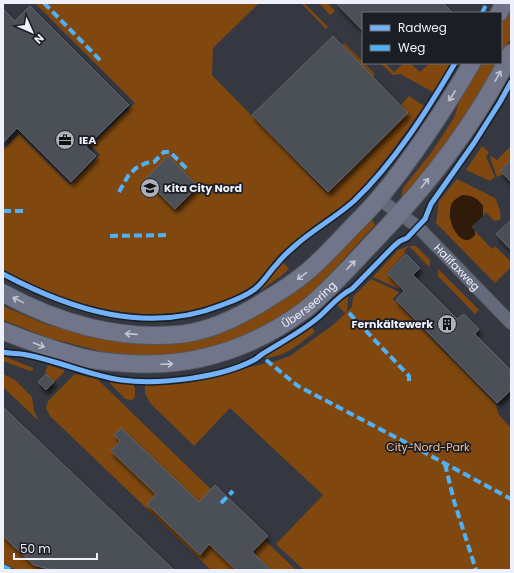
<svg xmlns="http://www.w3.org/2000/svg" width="514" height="573" viewBox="0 0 514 573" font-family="Poppins,sans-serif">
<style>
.green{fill:#80480f}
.water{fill:#301b0a}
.building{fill:#4c4f57;stroke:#62656c;filter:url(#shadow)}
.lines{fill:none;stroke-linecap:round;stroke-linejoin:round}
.street-casing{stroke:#53565e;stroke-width:14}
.secondary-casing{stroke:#53565e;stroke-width:19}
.street{stroke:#656a7b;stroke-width:12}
.secondary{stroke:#707589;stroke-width:17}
.quiet{stroke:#4fb1f8;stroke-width:4;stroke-dasharray:8 4;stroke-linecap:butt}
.cycleway-casing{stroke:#1b1e25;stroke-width:8}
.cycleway{stroke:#73b2f8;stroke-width:5}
.oneway{stroke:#c2c6d4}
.labels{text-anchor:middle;stroke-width:3.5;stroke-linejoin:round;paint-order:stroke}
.poi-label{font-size:11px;font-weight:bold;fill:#eef1fc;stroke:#1b1e25;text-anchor:start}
.street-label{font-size:11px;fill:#eef1fc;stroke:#1b1e25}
.park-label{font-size:11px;fill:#f8bb8f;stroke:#1b1e25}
</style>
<defs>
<filter id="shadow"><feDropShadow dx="2.5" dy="4.5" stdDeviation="2" flood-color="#0009"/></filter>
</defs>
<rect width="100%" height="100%" fill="#353841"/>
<path class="green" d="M35,3H259L213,48L212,75L327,193L408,113L401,105L409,96L424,106C401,138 378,173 349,200C334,213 316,223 301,236C292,243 283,250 276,258C266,269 260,281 247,289C172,336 75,310 3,270V150L19,134L70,185L100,155L91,145L135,103Z
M301,3H304L328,27L326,29Z
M319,3H327L335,11L330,15Z
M511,5V37L501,58V25Z
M344,43L374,73V78L342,45Z
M380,63H385L394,72L404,63H410L420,72L430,63H451L433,92L400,74L393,75Z
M480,63H498L457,130L429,168L401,200L403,188L431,153L454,118L460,99Z
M482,146L489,152L486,157L495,177L490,181L466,170Z
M511,146V160L500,171L503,175L497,177L490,157L491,156L497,160Z
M457,179L495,198C498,204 502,213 500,220L494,221L486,212L483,216L482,214L449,215L453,229L475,235V231L492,249L495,246L511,262V267L495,283L436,223L439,201Z
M368,219L373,221L375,225L339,264L327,280L302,303L276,320L251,335L202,352L138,357L107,353L49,338L3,320V306L45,324L74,332L116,340L218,333L252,319L289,295Z
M408,246H416L430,260V265L429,267L409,246L404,251L406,252L386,273L400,288L399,289L373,277L398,250Z
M282,261L289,269L281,276L261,290L259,288C268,280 274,270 282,261Z
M438,269L479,310L475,314L438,276Z
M371,279L399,292L393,299L496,404L498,414L511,428V570H304L276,544L323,495L230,408L194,446L151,404L145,394V386L147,385H168L193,382L226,374L250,367L276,361L290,356L333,325L352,307L353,297Z
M346,294L348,297L347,311L345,313L336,304Z
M311,326L315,332C299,344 285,357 265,358L263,356L285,344Z
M3,356L33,368V370L30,371L3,361Z
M48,365L64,370V372L54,382L45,372Z
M3,374L15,380L32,397L34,411L39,421L3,387Z
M75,374L97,379L220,498L201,504L121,428L114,435L123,443L117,444L111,451L158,496L154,497L147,504L200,554L207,547L205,545L207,542L236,570H211L50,416L46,408L48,401Z
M108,381L134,384V387L135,388V397L132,400L125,399Z
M227,504L296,570H271L250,550L253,548L255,550L262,542Z
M3,536L34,565L52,570H17L3,563Z"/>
<path class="water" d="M462,195C471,195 478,198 483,206V216L471,227L475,231V235C461,253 444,218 452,203C454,200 458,197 462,195Z"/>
<path class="building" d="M336,3H443L453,13H363V31Z
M30,6L129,105L86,147L96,156L71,182L17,128L3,143V9L15,21Z
M333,36L408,113L328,192L252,115Z
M168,156L198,186L175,209L145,179Z
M511,160V182L500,171Z
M511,220V250L496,234Z
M406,254L420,268L413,275L457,319L464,314L479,329L475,334L511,370V390L497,403L396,300L404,291L387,273Z
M46,374L54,382L46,390L38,382Z
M3,407L174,570H52L34,565L3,536Z
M121,428L199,502L215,485L268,536L252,552L271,570H236L209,544L200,555L147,504L156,494L111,451L120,441L114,435Z"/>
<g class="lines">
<defs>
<g id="street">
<path id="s1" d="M379,199L418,227L511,323"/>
</g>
<g id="secondary">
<path d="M499,13L504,3"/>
<path d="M3,293C57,323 120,341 183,334C212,330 241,316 266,300C281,291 295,282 308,271C323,258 337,243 351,228C361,218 371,208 380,197C415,155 444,110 472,63"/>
<path id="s2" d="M3,331C28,341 54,350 80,357C94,361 108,362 122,363C190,369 251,350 306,309C331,289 353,263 375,240C428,185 477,122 511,53"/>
</g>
</defs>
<use href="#street" class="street-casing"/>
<use href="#secondary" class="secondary-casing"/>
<use href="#street" class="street"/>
<use href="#secondary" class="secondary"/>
<path class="quiet" d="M44,3L102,62
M482,13L487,3
M119,192L128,176L136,168L146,163L154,162L164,152H170L189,171
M3,211H26
M110,236L168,235
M349,313L409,376V385
M266,360L298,386L418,449L511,499
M445,464L454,501L476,570
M221,503L233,491
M3,566L11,570"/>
<defs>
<path id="cycleway" d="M3,274C71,310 147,335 222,305C233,301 246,296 255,289C264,282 269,272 277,264C282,257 289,251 296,245C314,229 335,218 354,201C394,163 427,111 455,63
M3,352C11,354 19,353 27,355C59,361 88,375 121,380C159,385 220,378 254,360C258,358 260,355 264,353C283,341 303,331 320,316C330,307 339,295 352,289L394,246L400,241L407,238L425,219L431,204L474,143L500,102L511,82"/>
</defs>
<use href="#cycleway" class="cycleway-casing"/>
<use href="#cycleway" class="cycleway"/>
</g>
<defs><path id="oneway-shaft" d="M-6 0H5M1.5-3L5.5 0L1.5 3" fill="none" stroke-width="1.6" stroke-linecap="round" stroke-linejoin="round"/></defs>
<g class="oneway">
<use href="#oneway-shaft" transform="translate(498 76) rotate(-61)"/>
<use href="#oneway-shaft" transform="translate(452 96) rotate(121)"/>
<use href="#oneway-shaft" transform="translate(425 183) rotate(-51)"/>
<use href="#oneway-shaft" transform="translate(351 265) rotate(-46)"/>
<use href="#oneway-shaft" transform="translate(302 276) rotate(143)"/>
<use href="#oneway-shaft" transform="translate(18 300) rotate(-154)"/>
<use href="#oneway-shaft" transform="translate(131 334) rotate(-176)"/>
<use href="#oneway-shaft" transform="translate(39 345) rotate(21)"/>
<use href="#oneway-shaft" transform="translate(167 364) rotate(-2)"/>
</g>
<defs>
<symbol id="office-disc" viewBox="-11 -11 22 22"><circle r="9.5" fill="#adb0bb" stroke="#1b1e25"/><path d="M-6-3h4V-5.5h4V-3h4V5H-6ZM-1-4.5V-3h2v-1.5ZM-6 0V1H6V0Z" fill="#111"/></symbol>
<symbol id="school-disc" viewBox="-11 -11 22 22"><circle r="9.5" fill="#adb0bb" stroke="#1b1e25"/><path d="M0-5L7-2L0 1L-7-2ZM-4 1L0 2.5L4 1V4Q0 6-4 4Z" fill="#111"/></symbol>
<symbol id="building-disc" viewBox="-11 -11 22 22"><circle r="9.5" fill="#adb0bb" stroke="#1b1e25"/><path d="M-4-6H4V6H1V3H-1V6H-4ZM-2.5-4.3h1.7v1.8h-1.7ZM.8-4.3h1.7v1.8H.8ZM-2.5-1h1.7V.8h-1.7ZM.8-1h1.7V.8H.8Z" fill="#111"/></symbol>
</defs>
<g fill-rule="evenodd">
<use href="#office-disc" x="54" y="129" width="22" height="22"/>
<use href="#school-disc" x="139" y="177" width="22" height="22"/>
<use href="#building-disc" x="436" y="313" width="22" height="22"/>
</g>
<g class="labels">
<g class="poi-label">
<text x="79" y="144">IEA</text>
<text x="164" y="192">Kita City Nord</text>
<text x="433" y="328" text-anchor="end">Fernkältewerk</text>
</g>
<g class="street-label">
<text dy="4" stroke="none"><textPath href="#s1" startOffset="104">Halifaxweg</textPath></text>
<text dy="4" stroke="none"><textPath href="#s2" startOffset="325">Überseering</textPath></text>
</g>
<g class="park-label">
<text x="428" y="451">City-Nord-Park</text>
</g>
</g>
<rect width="514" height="573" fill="none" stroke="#eef1fc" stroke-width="8"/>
<rect x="362" y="12" width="140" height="52" fill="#1b1e25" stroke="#6f727b"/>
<rect x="370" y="25" width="20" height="6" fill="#73b2f8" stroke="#6f727b"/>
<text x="398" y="32" font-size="12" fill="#eef1fc">Radweg</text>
<rect x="370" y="45" width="20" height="6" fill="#4fb1f8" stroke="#6f727b"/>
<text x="398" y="52" font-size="12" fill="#eef1fc">Weg</text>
<g transform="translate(32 32) rotate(135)" stroke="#1b1e25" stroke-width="3" paint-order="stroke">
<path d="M0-3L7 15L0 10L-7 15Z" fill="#eef1fc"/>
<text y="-6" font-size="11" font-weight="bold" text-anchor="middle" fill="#eef1fc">N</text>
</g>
<path d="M14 553v6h83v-6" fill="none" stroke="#eef1fc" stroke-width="2"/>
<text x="20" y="553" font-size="12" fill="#eef1fc" stroke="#1b1e25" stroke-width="3" paint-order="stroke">50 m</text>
</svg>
